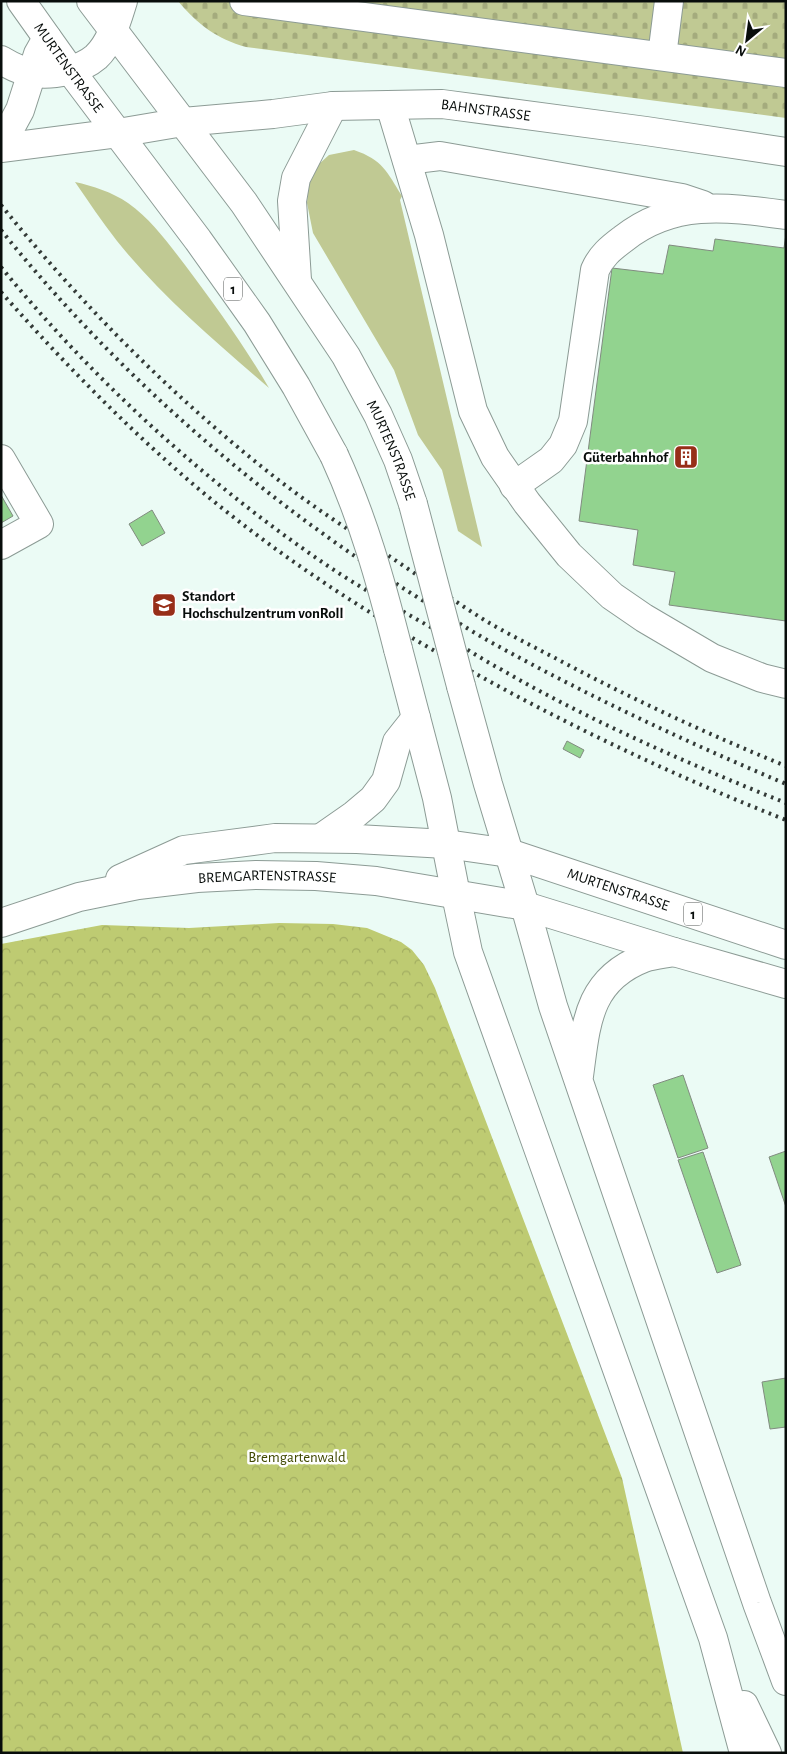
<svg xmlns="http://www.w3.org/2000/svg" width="787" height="1754" viewBox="0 0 787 1754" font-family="'Alegreya Sans',sans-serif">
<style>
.grass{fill:#c0c993}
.forest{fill:url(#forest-crowns)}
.cemetery{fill:url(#cemetery-stones)}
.building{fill:#92d38f;stroke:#818b80}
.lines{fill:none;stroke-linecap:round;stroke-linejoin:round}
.minor-casing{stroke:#8c9b95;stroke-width:30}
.major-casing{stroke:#8c9b95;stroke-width:30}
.highway-casing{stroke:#8c9b95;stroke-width:30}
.minor{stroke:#fff;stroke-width:28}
.major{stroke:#fff;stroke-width:28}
.highway{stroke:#fff;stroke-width:28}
.rail{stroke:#333a37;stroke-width:4;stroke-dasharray:2.5 5;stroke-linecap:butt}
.major-bridge-casing{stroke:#8c9b95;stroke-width:30;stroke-linecap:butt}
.major-bridge{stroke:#fff;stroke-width:28}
.labels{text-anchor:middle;stroke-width:5;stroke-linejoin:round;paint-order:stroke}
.shield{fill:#fff;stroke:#525654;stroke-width:1}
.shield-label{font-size:14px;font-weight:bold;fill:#080d0b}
.street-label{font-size:15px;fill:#080d0b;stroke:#fff}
.poi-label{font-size:15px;font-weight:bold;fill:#080d0b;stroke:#fff;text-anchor:end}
.park-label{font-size:15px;fill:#414902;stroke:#fff}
</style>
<defs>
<pattern id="forest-crowns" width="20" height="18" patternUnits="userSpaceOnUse" patternTransform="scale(1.25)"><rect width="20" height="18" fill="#becb72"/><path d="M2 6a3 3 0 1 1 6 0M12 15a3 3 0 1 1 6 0" fill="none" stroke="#a2ad61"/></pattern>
<pattern id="cemetery-stones" width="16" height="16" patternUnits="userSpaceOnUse" patternTransform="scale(1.25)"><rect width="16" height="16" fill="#c0c993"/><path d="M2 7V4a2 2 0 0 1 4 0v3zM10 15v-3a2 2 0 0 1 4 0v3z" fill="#a4ab7d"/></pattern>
</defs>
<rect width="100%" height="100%" fill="#ebfbf5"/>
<path class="grass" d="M354,150C383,160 387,172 402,196L400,200L482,547L458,531L442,470L418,435L394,370L313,233L307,203L308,189L312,173L319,164L329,155Z
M75,182C93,186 112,192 128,203C151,219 168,243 185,265C215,305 244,345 269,388C216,342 161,296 117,241C102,222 89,202 75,182Z"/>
<path class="forest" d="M279,923L333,924L367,928L401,942L412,950L424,965L435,988L622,1478L683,1753H1V944L102,925L189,928Z"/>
<path class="cemetery" d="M178,1H786V118L246,47C217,39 197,24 178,1Z"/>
<path class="building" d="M786,234V621L669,605L675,572L633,565L638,530L579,521L612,268L663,274L669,245L713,251L715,239L784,248Z
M1,495L13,516L1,523Z
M152,510L165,533L142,546L129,524Z
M567,741L584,750L580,758L563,749Z
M683,1075L708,1148L678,1158L653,1085Z
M786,1151V1207L769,1157Z
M703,1152L741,1265L717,1273L678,1160Z
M786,1378V1427L770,1429L762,1382Z"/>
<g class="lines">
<defs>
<g id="minor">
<path d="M244,1L786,73"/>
<path d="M662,56L669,1"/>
<path d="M1,60C11,66 22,72 34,73C53,76 81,70 96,57C111,43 117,20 123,1"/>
<path d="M390,105L429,235L473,411L495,457L527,503L569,555L612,596L644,618L712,658L762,678L786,684"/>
<path id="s1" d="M183,122L273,114L333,106L442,104L646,131L786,152"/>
<path d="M1,145L20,110L38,54L47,38"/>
<path d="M1,148L118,133"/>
<path d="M407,160L440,156L682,198L703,205"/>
<path d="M297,280L292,201L296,178L333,106"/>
<path d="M1,459L39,524L1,545"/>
<path d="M514,486L551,460L563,445L573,421L595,270C601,256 611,248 623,239C673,199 727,207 786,215"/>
</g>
<g id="major">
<path id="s2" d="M21,1L70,70L198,240L257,323L296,386L334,455"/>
<path id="s3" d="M91,1L244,203L346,356L378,415L398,460L413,504"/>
<path d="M118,133L183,122"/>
<path d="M398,649L437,798L456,895"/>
<path d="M461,686L488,784L525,906"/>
<path d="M321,838L354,815L373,799L386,781L397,742L416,718"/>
<path id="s4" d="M120,879L184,850L275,838L357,839L446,844L509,853L786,945"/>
<path id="s5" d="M1,923L79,897L138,885L197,878L256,875L316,876L376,881L525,906L674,952L786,984"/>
</g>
<path id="highway" d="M456,895L468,952L713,1638L744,1753
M525,906L553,1006L757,1603L786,1681
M579,1076C586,1025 587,980 644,958C653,955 664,954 674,952
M744,1705L767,1753"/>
</defs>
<use href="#minor" class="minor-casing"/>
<use href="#major" class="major-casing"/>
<use href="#highway" class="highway-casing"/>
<use href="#minor" class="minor"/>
<use href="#major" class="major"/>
<use href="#highway" class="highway"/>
<path class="rail" d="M1,205C80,303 169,393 267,471C307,503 350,531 392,558C423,579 454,601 486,621C508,634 532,646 555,658C630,698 707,734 786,766
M1,230C119,377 264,502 425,602C445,614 466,628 487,640C584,694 684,741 786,784
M1,267C93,380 207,484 328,566C365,591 405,612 444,635C463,647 482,659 502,670C592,722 689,764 786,803
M1,292C61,360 125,426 194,485C279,557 372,617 469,670C571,727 677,777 786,820"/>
<defs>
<path id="major-bridge" d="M334,455C363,518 381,582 398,649
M413,504L461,686"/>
</defs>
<use href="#major-bridge" class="major-bridge-casing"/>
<use href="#major-bridge" class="major-bridge"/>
</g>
<defs>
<symbol id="building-square" viewBox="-11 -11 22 22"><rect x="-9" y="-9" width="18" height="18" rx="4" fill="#972e18" stroke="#fff"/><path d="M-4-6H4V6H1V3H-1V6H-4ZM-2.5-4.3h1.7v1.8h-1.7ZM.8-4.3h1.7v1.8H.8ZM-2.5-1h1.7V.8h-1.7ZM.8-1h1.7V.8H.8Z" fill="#fff"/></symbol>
<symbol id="university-square" viewBox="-11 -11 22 22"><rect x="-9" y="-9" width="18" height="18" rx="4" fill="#972e18" stroke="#fff"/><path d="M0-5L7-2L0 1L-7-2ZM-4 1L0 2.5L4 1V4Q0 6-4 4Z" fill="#fff"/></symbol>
</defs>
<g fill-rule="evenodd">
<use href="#building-square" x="672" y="443" width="28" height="28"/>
<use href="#university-square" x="150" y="591" width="28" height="28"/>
</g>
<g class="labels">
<g class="shield">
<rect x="224" y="277.5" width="18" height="23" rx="4"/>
<rect x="684" y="902.5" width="18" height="23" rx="4"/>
</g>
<g class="shield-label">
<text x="233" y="294">1</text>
<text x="693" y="919">1</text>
</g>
<g class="street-label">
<text dy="5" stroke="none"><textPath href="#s2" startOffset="82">MURTENSTRASSE</textPath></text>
<text dy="5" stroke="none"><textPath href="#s1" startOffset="304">BAHNSTRASSE</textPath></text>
<text dy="5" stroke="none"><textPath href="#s3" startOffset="542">MURTENSTRASSE</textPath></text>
<text dy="5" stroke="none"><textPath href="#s5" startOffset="272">BREMGARTENSTRASSE</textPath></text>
<text dy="5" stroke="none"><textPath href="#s4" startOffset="512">MURTENSTRASSE</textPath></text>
</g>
<g class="poi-label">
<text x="668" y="462">Güterbahnhof</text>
<text x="182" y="601" text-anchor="start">Standort<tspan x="182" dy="17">Hochschulzentrum vonRoll</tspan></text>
</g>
<g class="park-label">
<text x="297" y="1462">Bremgartenwald</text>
</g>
</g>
<rect width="787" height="1754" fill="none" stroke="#080d0b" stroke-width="5"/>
<g transform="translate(747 40) rotate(209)" stroke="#ffffff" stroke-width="4" paint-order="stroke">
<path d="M0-4L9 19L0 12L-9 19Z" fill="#080d0b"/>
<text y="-8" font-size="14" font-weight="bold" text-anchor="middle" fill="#080d0b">N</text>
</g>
</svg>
